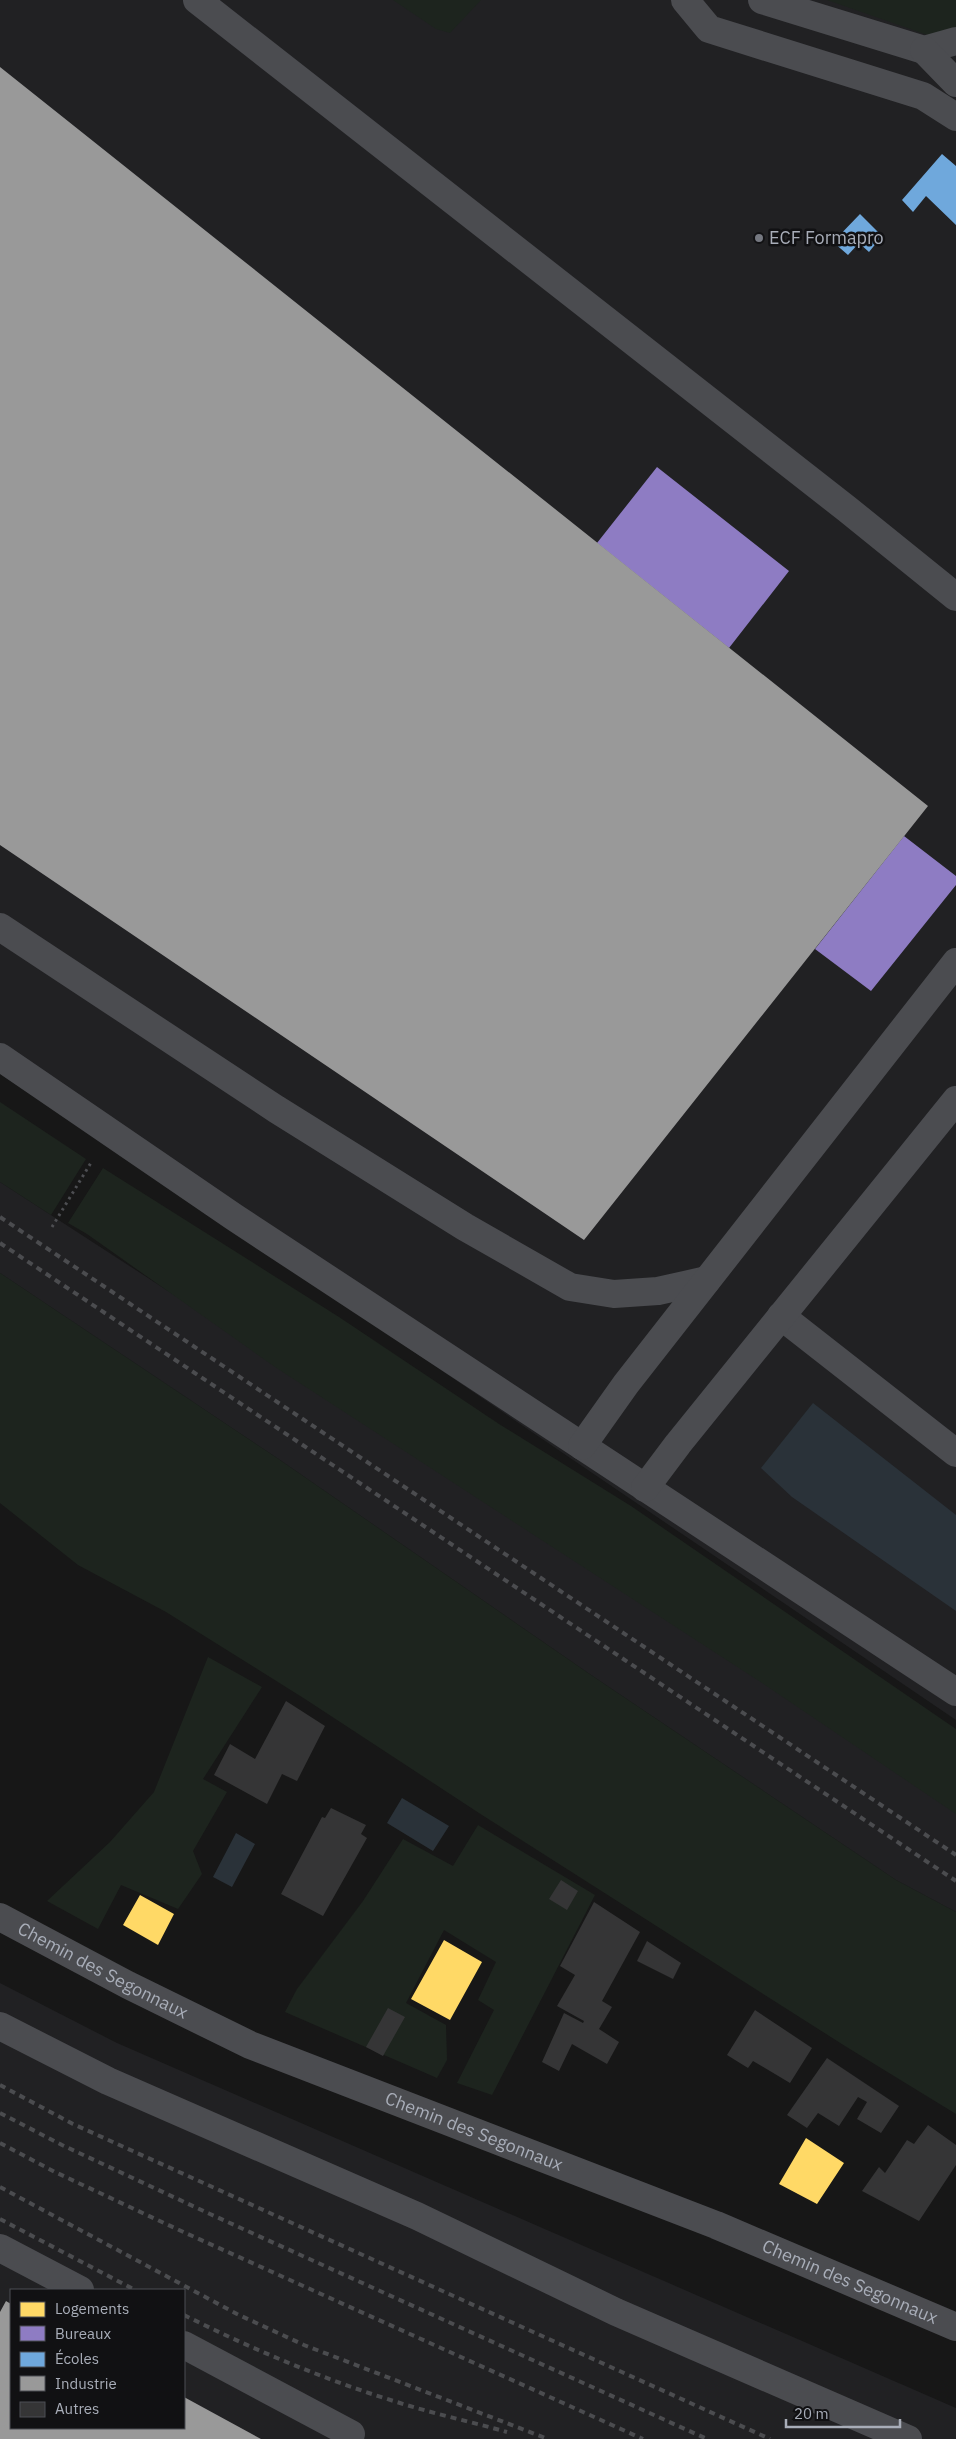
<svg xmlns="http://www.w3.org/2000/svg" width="956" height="2439" viewBox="0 0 956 2439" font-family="'IBM Plex Sans',sans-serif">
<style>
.built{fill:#212123;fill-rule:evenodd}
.green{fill:#1d241e}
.water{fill:#2a3239}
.homes{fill:#ffd966}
.offices{fill:#8e7cc3}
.schools{fill:#6fa8dc}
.industry{fill:#999}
.building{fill:#353536}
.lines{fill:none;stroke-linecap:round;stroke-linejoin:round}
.path{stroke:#4d4e52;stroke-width:3;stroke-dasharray:2.5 4;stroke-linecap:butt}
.minor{stroke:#4b4c50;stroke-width:28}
.rail{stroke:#4b4c4f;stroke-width:4;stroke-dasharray:6 5;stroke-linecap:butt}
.poi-dot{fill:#757880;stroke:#111113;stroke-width:2}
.labels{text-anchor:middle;stroke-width:5;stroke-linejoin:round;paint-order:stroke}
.poi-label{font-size:18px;fill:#a8adb8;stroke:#111113;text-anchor:start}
.street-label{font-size:18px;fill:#a8adb8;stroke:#111113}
</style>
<rect width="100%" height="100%" fill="#171717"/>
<path class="built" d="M0,0H956V1720L183,1195L0,1074Z
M0,1182L956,1802V1912L896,1880L591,1675L277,1458L0,1273Z
M0,1983L117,2043L956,2408V2439H0ZM11,2290H184V2428H11Z"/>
<path class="green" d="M393,0H481L450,33L436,29Z
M827,0H956V33L936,38Z
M0,1102L86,1159L51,1215L0,1182Z
M103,1168L339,1317L499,1424L631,1506L956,1729V1814L765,1685L275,1367L87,1234L68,1223Z
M0,1273L277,1458L591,1675L896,1880L956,1912V2114L845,2046L482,1815L305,1699L166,1612L78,1565L0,1503Z
M208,1657L262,1687L203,1779L227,1792L193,1851L202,1874L178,1909L121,1885L98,1929L47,1901L110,1842L154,1792Z
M478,1825L595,1895L492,2095L457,2083L494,2010L478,2000L496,1962L444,1930L406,2003L446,2025L447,2060L437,2078L285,2012L297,1989L363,1901L403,1839L453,1866Z"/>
<path class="water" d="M813,1403L956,1515V1611L792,1497L761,1468Z
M402,1798L449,1826L433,1851L387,1823Z
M236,1833L255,1844L232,1887L213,1877Z"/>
<path class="homes" d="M140,1895L174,1914L158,1945L123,1925Z
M444,1940L482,1962L450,2020L411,1999Z
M806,2138L844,2163L817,2204L779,2184Z"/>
<path class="offices" d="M657,467L789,571L729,648L597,543Z
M904,836L956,876V885L871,991L815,949Z"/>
<path class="schools" d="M942,154L956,166V225L926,196L913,212L902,200Z
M860,214L882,236L869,252L859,243L848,255L833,242Z"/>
<path class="industry" d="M0,67L928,806L584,1240L0,845Z
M6,2301L11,2304V2428H184V2397L261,2439H0V2312Z"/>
<path class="building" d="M286,1701L325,1726L297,1781L282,1774L267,1804L214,1775L230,1744L255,1759Z
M331,1808L366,1825L361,1834L367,1838L323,1916L281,1894L322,1817L325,1818Z
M561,1880L578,1891L567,1910L549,1899Z
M594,1902L640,1932L602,2001L612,2007L599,2029L619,2042L607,2064L572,2044L559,2071L542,2062L564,2013L583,2023L584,2021L557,2006L575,1975L560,1966Z
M647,1941L681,1963L673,1979L637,1961Z
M388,2008L405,2017L383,2056L366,2047Z
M755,2010L812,2048L790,2083L753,2061L748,2068L727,2055Z
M827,2058L899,2106L881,2133L857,2119L867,2102L858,2097L839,2126L818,2113L807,2128L787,2115Z
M928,2125L956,2145V2165L919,2221L862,2191L879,2167L885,2173L907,2140L914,2144Z"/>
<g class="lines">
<path class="path" d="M52,1227L92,1161"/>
<g class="minor">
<path d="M197,0L847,509L956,597"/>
<path d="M685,0L709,29L923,96L956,117"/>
<path d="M762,0L924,50L956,41"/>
<path d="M924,50L956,83"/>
<path d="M0,927L276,1109L465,1227L570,1287L614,1294L658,1291L707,1280"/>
<path d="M0,1057L234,1217L956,1692"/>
<path d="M781,1316L956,1453"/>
<path d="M582,1446L626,1384L956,962"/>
<path d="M645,1488L678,1444L956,1100"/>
<path id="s1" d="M0,1917L128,1985L250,2045L716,2225L956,2327"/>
<path d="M0,2026L108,2081L417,2216L616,2312L908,2439"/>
<path d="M0,2248L80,2290"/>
<path d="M184,2345L351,2434"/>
</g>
<path class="rail" d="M0,1217L956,1855
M0,1243L956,1881
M0,2085L73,2124L770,2439
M0,2113L62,2145L210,2214L707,2439
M0,2143L55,2172L179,2230L643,2439
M0,2187L237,2314L304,2345L548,2439
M0,2219L135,2290
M184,2315C254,2350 325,2380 400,2403C435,2414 472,2422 507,2432"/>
</g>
<circle class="poi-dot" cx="759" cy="238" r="5"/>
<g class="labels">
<g class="poi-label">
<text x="769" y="244">ECF Formapro</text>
</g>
<g class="street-label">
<text dy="6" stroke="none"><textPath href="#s1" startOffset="116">Chemin des Segonnaux</textPath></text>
<text dy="6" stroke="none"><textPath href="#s1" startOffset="521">Chemin des Segonnaux</textPath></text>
<text dy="6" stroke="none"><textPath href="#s1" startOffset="926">Chemin des Segonnaux</textPath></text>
</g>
</g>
<rect x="10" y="2289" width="175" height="140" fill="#111113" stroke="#4d4f55"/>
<rect x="20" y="2302" width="25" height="15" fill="#ffd966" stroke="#4d4f55"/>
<text x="55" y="2314" font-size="15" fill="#a8adb8">Logements</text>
<rect x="20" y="2326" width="25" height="15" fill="#8e7cc3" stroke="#4d4f55"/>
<text x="55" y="2339" font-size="15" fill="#a8adb8">Bureaux</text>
<rect x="20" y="2352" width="25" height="15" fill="#6fa8dc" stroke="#4d4f55"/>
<text x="55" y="2364" font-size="15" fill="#a8adb8">Écoles</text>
<rect x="20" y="2376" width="25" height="15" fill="#999999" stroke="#4d4f55"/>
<text x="55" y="2389" font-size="15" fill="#a8adb8">Industrie</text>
<rect x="20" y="2402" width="25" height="15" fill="#353536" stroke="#4d4f55"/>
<text x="55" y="2414" font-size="15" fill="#a8adb8">Autres</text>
<path d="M786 2419v8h114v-8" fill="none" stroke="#a8adb8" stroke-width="2.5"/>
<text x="794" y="2419" font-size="15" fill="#a8adb8" stroke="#111113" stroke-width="4" paint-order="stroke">20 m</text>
</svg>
